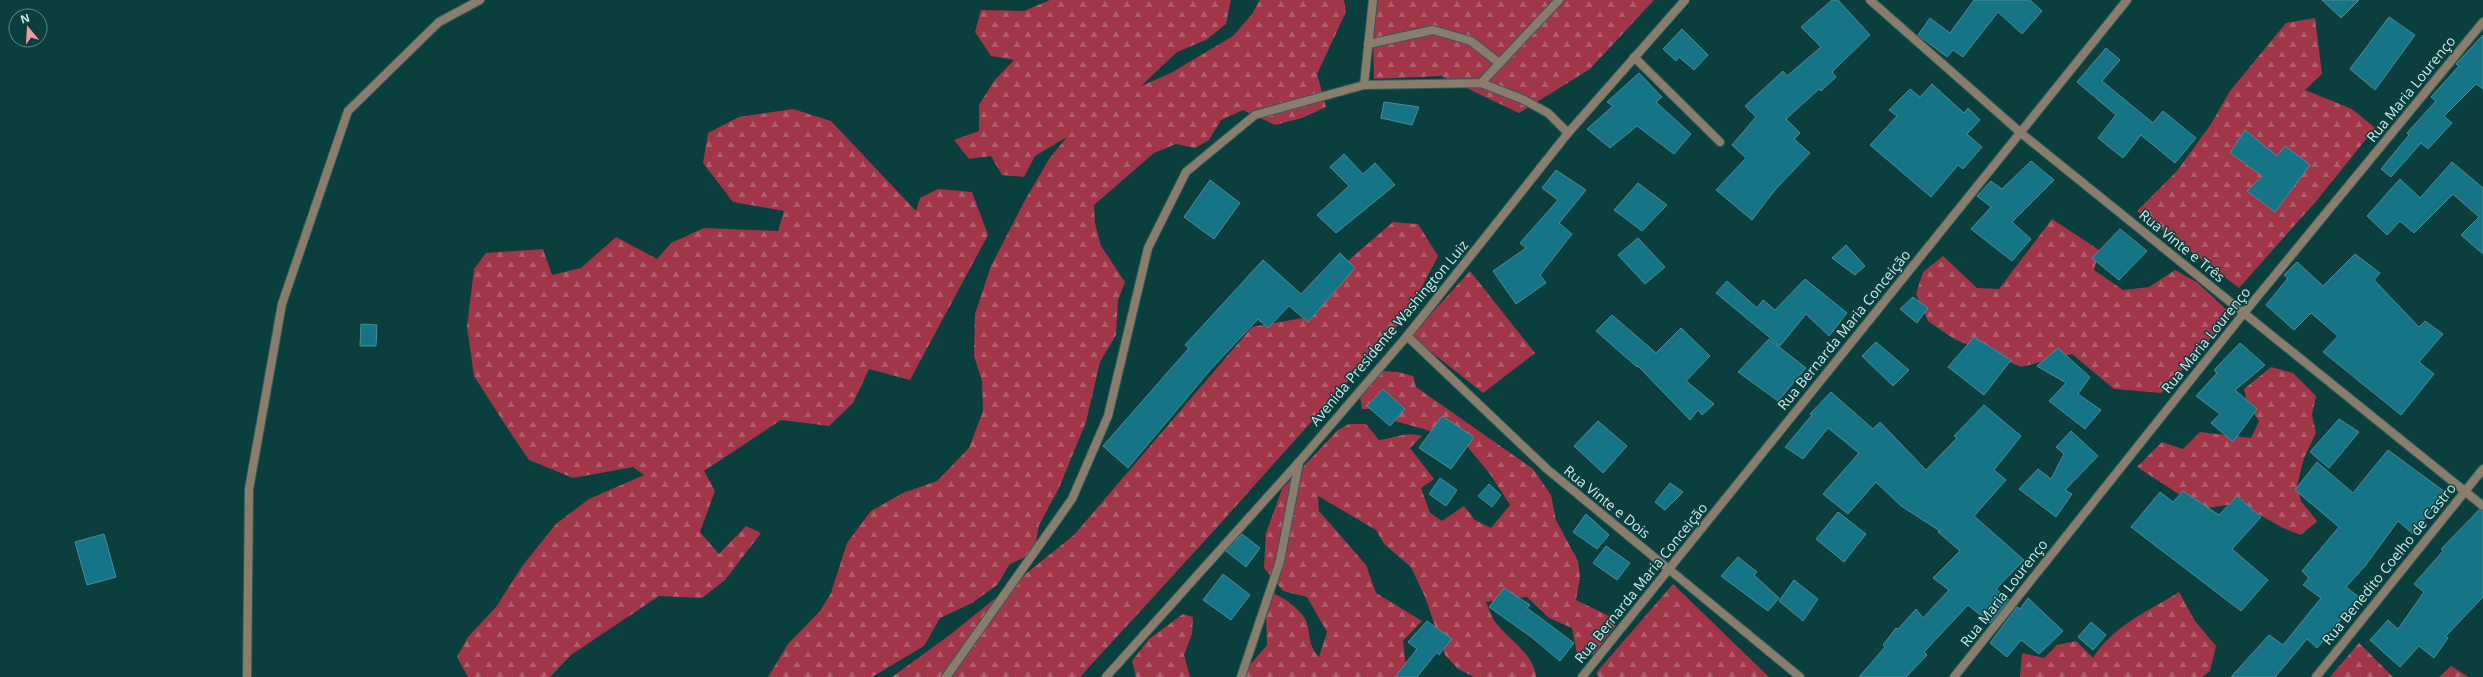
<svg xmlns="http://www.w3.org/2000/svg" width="2483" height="677" viewBox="0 0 2483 677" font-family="'Open Sans',sans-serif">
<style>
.forest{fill:url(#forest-firs)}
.building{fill:#157485;stroke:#4f8b98}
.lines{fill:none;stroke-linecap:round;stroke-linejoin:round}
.service-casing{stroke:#2d5e5d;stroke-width:10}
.minor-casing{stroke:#2d5e5d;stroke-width:10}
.service{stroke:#8a7d6c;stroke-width:8}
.minor{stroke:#8a7d6c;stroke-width:8}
.labels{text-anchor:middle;stroke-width:3;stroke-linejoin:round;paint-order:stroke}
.street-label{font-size:14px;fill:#ccecea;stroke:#0a3f3e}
</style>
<defs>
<pattern id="forest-firs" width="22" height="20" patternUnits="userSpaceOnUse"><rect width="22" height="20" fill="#a13649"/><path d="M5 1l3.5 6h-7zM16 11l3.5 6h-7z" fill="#b15d6c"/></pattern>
</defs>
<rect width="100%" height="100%" fill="#0a3f3e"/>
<path class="forest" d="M1050,0H1231L1226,24L1206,40L1177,52L1141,86L1171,73L1233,36L1252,14L1260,0H1344L1346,12L1317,74L1326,107L1302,118L1275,125L1243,110L1221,120L1209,140L1195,148L1176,144L1154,153L1094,205L1095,223L1101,246L1125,282L1118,300L1116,335L1100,362L1086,422L1059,488L1039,525L1034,553L1010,564L997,585L972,603L940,618L924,646L872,677H768L788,644L820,611L831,593L847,543L871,511L903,493L937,481L969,448L983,411L982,381L974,356L975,314L991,266L1024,202L1049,159L1067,137L1035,156L1024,177L1002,175L991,156L969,159L954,140L979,131V105L994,81L1014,60L991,56L975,32L981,10L1024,11Z
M1372,0H1654L1590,69L1519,113L1441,76L1374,79Z
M2315,18L2322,74L2305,90L2352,109L2375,128L2318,199L2239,288L2137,211L2177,171L2211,124L2230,91L2286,23Z
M793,109L831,121L916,211L920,198L938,189L972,192L988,235L910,380L869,369L853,403L829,426L781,420L704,471L715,491L700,532L719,554L746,526L761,533L725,580L702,598L659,596L571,655L550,677H468L457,657L468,637L496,607L523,565L556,524L589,499L644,475L633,467L573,478L529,460L506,426L474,376L467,327L474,269L486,253L543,249L552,275L581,268L616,237L657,259L671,243L704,228L778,231L784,211L733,202L703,163L708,133L739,117Z
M2052,219L2099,250L2094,270L2123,290L2149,287L2175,270L2198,283L2232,315L2161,393L2114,389L2072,354L2021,367L1954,339L1928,321L1916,294L1923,272L1943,256L1977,288L1999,289Z
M1393,222L1418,224L1438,256L1407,315L1210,535L1080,677H892L951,634L1074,535L1252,327L1303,318L1350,259Z
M1470,271L1535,353L1483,393L1411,336Z
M2271,367L2293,373L2316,396L2312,415L2316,433L2304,458L2297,485L2301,501L2317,521L2301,535L2283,528L2239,503L2202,509L2137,467L2162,442L2183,449L2200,432L2251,438L2259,421L2247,403L2244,389Z
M1383,371L1398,372L1413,376L1416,387L1533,469L1551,495L1556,520L1578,561L1580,577L1576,600L1609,616L1616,625L1594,654L1578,659L1572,628L1549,618L1527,597L1486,602C1489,609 1491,616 1495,622C1508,639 1534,654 1536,677H1474L1458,669L1445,655L1425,597L1411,567L1384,544L1376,530L1318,496L1319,511L1366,565L1376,593L1422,621L1403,641L1406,667L1403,677H1244L1249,666L1267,645L1265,590C1277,593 1297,606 1304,617C1312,630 1306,644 1319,657L1327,632L1307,597L1283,591L1264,568L1266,533L1282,489L1338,430L1349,424H1366L1379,440C1398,438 1403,431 1422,436L1410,448L1434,479L1421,488L1430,513L1442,521L1464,506L1475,520L1491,528L1510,505L1490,474L1462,440L1395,421L1391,409H1362L1360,395L1372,380Z
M1673,584L1769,677H1599L1596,673Z
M2179,592L2195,621L2216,646L2210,671L2202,677H2020L2022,653L2044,658L2057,645L2076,641L2093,658C2113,626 2147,612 2179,592Z
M1183,614L1193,617L1192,634L1184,655L1190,677H1136L1132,661L1149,639Z
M2359,643L2393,677H2330Z
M2451,666L2469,677H2439Z"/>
<path class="building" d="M1832,0H1838L1870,35L1832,72L1836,77L1821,91L1819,89L1786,119L1800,133L1794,139L1810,153L1775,190L1752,220L1716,190L1746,158L1732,145L1756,117L1745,106L1783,71L1787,76L1821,47L1801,27Z
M1974,0H2030L2042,11L2022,34L1998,12L1963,57L1953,50L1947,57L1918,35L1930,18L1950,33Z
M2322,0H2359L2341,18Z
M2389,17L2415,35L2375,90L2350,69Z
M1682,29L1708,55L1694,70L1679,57L1676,61L1663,49Z
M2483,35V89L2476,84L2444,116L2452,123L2428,149L2421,143L2391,177L2381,169L2409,135L2407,133L2436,101L2431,97L2459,66L2456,64Z
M2106,48L2120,60L2102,81L2153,123L2163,111L2196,138L2175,163L2141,135L2123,158L2098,138L2116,115L2077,82Z
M1639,73L1662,97L1656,102L1691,134L1674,154L1637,126L1610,148L1587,129L1613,106L1607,102Z
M1932,84L1964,113L1968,108L1980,120L1967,134L1982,147L1963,169L1958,165L1931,197L1870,145L1897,116L1889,110L1910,89L1920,97Z
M1384,102L1419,107L1412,125L1381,118Z
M2245,130L2277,156L2285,146L2310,165L2275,212L2247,191L2262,176L2230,153Z
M1344,154L1363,174L1375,163L1395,185L1336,233L1317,215L1349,186L1330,167Z
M2031,161L2054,180L2012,222L2031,239L2012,261L1971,229L1991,207L1977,196L1991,181L2002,189Z
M2452,162L2483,188V254L2461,235L2479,217L2453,194L2414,233L2400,221L2387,235L2367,216L2400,179L2420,198Z
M1556,170L1586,190L1559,223L1572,234L1540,275L1546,283L1516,304L1493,271L1526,248L1520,243L1558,200L1542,188Z
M1210,180L1240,203L1214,239L1184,217Z
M1638,183L1667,205L1642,231L1614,210Z
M2120,229L2147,251L2119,280L2092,258Z
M1638,238L1665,267L1645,284L1618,255Z
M1846,245L1865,266L1855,275L1832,258Z
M1340,253L1355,268L1308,322L1289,306L1268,328L1258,319L1212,368L1128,468L1103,446L1189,348L1185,345L1263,260L1301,294Z
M2355,254L2380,273L2374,280L2419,327L2425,321L2443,334L2419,362L2434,374L2401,415L2323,352L2338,336L2311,313L2294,330L2266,305L2288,278L2284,275L2297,262L2323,286Z
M1805,279L1847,313L1829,336L1806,314L1780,346L1716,293L1727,281L1757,308L1763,300L1775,310Z
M1913,297L1928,308L1917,323L1900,309Z
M1612,315L1656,353L1681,328L1710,356L1686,381L1714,404L1702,415L1698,410L1690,420L1638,366L1637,367L1596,331Z
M361,324L377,325L376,346H360Z
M1974,337L2011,360L1984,395L1948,367Z
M1769,339L1806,368L1778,401L1738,372Z
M1876,342L1909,370L1893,386L1862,356Z
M2240,343L2265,365L2235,390L2257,409L2233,442L2211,423L2220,414L2196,396L2217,373L2214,370Z
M2058,348L2090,377L2078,394L2101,410L2085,429L2049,401L2066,383L2037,366Z
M1383,389L1405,409L1390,426L1367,406Z
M1831,392L1873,429L1880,422L1926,470L1957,438L1954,436L1984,405L2021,436L1994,470L2006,480L1974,516L2024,560L1996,589L2009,600L1990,623L1968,605L1924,652L1927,655L1906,677H1859L1885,647L1883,645L1896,628L1898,629L1916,609L1923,618L1949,590L1933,578L1960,551L1938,532L1940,531L1901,506L1876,482L1848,514L1823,494L1859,453L1828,428L1803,459L1785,447L1812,415L1810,414Z
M1442,416L1474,437L1451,469L1419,448Z
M2339,419L2359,432L2329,468L2310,452Z
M1598,421L1627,446L1603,473L1574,446Z
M2071,431L2098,456L2065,490L2072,494L2056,517L2019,489L2038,469L2051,479L2064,454L2056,447Z
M2388,450L2445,492L2413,534L2398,521L2365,566L2346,587L2359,597L2317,648L2307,639L2275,677H2231L2269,635L2283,645L2321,598L2303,585L2309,578L2302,571L2339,527L2295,490L2317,462L2353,493Z
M1440,478L1457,490L1446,506L1429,494Z
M1670,483L1683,492L1665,510L1655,502Z
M1489,484L1501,495L1492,507L1478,496Z
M2183,491L2219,515L2237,496L2261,517L2232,549L2268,580L2241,611L2131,527L2160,492L2173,502Z
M2479,510L2483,511V597L2446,636L2448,638L2434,658L2419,646L2400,667L2370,640L2388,620L2398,629L2424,592L2414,584L2443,551L2441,549Z
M1838,512L1866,534L1844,562L1816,539Z
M1586,514L1609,535L1597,549L1573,532Z
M104,534L116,577L87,585L75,542Z
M1242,534L1260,548L1246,567L1226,551Z
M1606,546L1630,563L1617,580L1593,563Z
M1738,557L1757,572L1754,575L1779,598L1768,611L1721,576Z
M1223,574L1250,595L1231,620L1203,600Z
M1794,580L1818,599L1803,621L1779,601Z
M1504,588L1530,605L1527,608L1574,643L1560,661L1530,636L1489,607Z
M2028,598L2063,631L2039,654L2021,640L2007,657L1990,643L2017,607L2020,609Z
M1427,621L1452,639L1439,655L1437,652L1417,677H1395L1417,649L1408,642Z
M2091,622L2106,635L2093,650L2078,637Z"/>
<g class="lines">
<defs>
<path id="service" d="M1368,44L1433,30L1471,41L1499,63
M1634,57L1720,142
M1481,83L1559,0
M1364,85L1373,0
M247,677L249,489L282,304L348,111L439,22L480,0
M946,677L1072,499L1108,416L1148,248L1186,172L1255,115L1364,85L1481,83L1522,99L1548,113L1568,133
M1241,677L1280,561L1299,462"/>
<path id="minor" d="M1870,0L2021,133L2483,506
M1407,336L1547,469L1800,677
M1106,677L1299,462L1407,336L1568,133L1685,0
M1582,677L2127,0
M1954,677L2244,313L2483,22
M2316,677L2483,469"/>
</defs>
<use href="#service" class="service-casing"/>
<use href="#minor" class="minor-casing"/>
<use href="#service" class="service"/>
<use href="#minor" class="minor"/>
</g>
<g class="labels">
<g class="street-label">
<text transform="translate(2411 89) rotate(-51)" y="5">Rua Maria Lourenço</text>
<text transform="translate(2182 246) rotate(39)" y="5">Rua Vinte e Três</text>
<text transform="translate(1844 330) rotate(-51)" y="5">Rua Bernarda Maria Conceição</text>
<text transform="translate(1389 333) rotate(-50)" y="5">Avenida Presidente Washington Luiz</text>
<text transform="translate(2206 340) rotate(-51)" y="5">Rua Maria Lourenço</text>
<text transform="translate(1607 502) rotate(39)" y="5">Rua Vinte e Dois</text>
<text transform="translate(2389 564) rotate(-51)" y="5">Rua Benedito Coelho de Castro</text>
<text transform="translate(1641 583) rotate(-51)" y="5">Rua Bernarda Maria Conceição</text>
<text transform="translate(2004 593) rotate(-52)" y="5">Rua Maria Lourenço</text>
</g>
</g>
<g transform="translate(28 28) rotate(342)"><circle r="19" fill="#0a3f3e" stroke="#588483"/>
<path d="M0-3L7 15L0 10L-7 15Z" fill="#f49aa3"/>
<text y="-6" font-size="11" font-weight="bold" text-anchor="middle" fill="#ccecea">N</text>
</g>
</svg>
